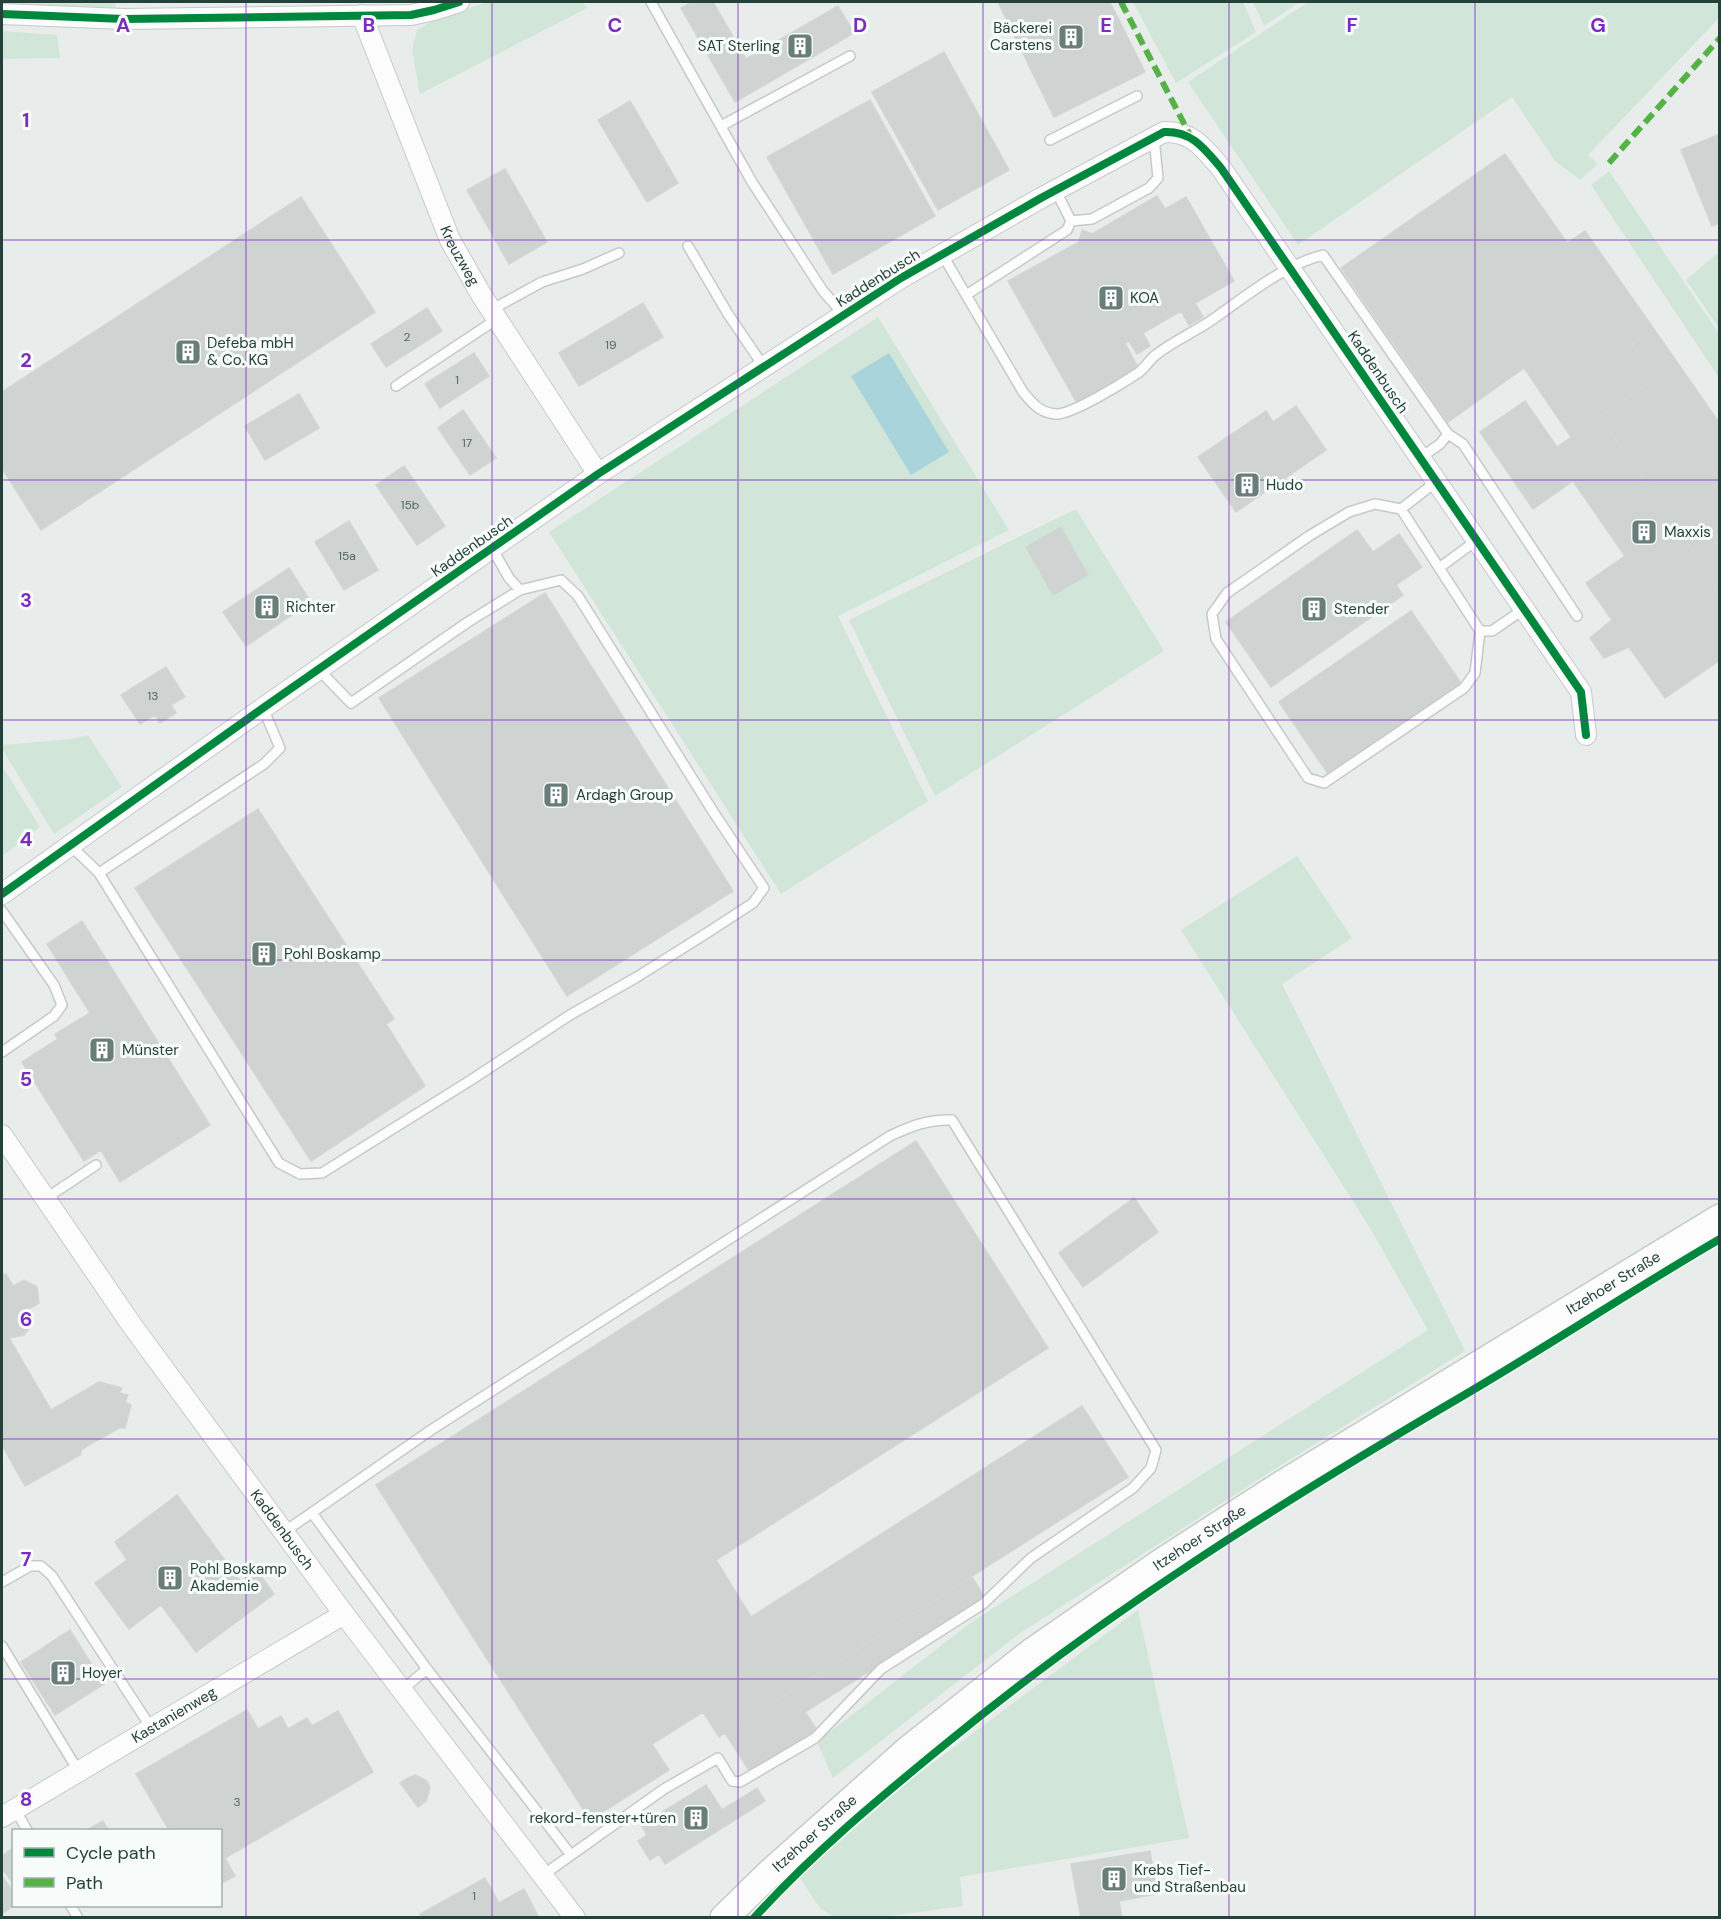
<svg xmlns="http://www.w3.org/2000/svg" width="1721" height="1919" viewBox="0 0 1721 1919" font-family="'DM Sans',sans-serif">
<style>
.green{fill:#d1e6d8}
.water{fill:#a9d4db}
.building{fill:#cfd4d2;stroke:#d1d6d4;stroke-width:1.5}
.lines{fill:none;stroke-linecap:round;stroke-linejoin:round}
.service-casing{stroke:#c5cac8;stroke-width:12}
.minor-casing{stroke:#c5cac8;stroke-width:22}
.secondary-casing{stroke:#c3cbc8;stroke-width:30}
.service{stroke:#fcfcfc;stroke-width:9}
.minor{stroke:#fcfcfc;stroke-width:20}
.secondary{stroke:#fcfcfc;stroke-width:27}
.quiet{stroke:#55b346;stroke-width:6;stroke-dasharray:12 6;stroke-linecap:butt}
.cycleway-casing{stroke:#f7fbf9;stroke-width:11}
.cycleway{stroke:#00873e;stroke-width:8}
.grid{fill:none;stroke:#7b2cbf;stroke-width:1.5;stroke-opacity:0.55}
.labels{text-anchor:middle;stroke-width:6;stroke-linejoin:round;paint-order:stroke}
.number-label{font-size:12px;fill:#506761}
.poi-label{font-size:15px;fill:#24423a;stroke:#f7fbf9;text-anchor:start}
.street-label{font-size:15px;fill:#24423a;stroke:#f7fbf9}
.grid-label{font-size:20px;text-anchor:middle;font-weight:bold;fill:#7b2cbf;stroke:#f7fbf9;stroke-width:6;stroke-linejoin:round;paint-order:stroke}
</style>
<rect width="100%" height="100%" fill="#e8edeb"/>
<path class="green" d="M2,2H115L116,9L2,8Z
M488,2H583L587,8L420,94L412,50L417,30L438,18Z
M1133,2H1243L1256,32L1176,83Z
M1253,2H1300L1264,26Z
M1308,2H1719L1720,17L1588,155L1598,164L1580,180L1555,161L1512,97L1298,245L1188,82Z
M2,31L57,35L60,58L2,59Z
M1609,171L1719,334V378L1591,185Z
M1719,252V328L1686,280Z
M878,317L1009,530L838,616L928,801L781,894L549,532Z
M1076,509L1164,651L935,796L849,620Z
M88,735L122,787L54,834L2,749V745L71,739Z
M2,766L40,827L2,856Z
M1297,856L1352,938L1282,984L1465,1351L1270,1472L1019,1634L833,1778L817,1742L970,1623L1428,1330L1370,1228L1181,930Z
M1138,1610L1189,1838L960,1877L963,1906L883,1917H834L820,1908L799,1877L909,1781Z"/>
<path class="water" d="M889,353L949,452L911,475L851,376Z"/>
<path class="building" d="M692,2H713L746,59L838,6L854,33L735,102L681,8Z
M998,2H1110L1145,72L1054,117Z
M944,52L1009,170L938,210L872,92Z
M870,100L935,216L833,274L767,157Z
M630,101L678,183L647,202L598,120Z
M1720,134V223L1712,226L1681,150Z
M1505,154L1567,243L1585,231L1654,329L1632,344L1656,378L1571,437L1524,368L1448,422L1341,268Z
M505,169L547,242L509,264L467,190Z
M1157,196L1165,209L1186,197L1234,281L1195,303L1203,317L1189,325L1181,311L1143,333L1150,346L1137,354L1129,341L1125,343L1139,369L1077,403L1008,281L1079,242L1082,230L1092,234Z
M301,197L375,312L41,530L2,468V392Z
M643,303L663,337L579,386L559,353Z
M427,308L442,331L386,367L371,344Z
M1654,329L1720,424V590L1600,417L1656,378L1632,344Z
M474,353L489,376L440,408L425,384Z
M299,394L319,428L265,460L245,426Z
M1525,401L1557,447L1600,417L1720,590V660L1665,698L1629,647L1604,658L1590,638L1612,620L1586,583L1625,556L1573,481L1533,509L1480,432Z
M1296,406L1326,450L1236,512L1198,457L1266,411L1273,422Z
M463,410L496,458L470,475L438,428Z
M404,466L445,526L417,545L376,485Z
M349,521L378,570L344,590L315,542Z
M1061,527L1088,575L1053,595L1026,547Z
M1357,530L1373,552L1399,534L1422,567L1396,585L1403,595L1271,687L1226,622Z
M289,568L311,602L246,646L223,612Z
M545,593L733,891L567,996L379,698Z
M1411,611L1461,683L1328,774L1279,702Z
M166,667L185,697L171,705L176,713L160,723L155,715L140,724L121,695Z
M258,809L394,1019L386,1024L425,1086L311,1161L135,888Z
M82,921L210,1125L120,1182L101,1150L84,1161L22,1062L58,1039L55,1034L90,1013L47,944Z
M916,1141L1048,1348L716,1560L751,1617L1082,1406L1128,1477L719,1737L703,1712L652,1744L669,1770L590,1820L376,1485Z
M1134,1198L1158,1232L1083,1287L1059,1253Z
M2,1274H6L13,1286L24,1280L37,1287L39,1303L26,1311L33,1323L24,1335L9,1338L51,1410L99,1382L122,1388L119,1393L128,1395L125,1402L131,1405L125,1428H119L82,1449L80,1455L25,1486L2,1445Z
M177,1495L243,1585L259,1573L274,1594L196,1652L161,1605L129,1629L95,1583L127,1560L115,1542Z
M972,1577L985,1598L805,1712L817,1730L750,1772L725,1733Z
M70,1630L104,1684L55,1715L21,1662Z
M247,1710L258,1729L281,1716L288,1729L307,1718L312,1726L338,1711L373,1772L225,1858L235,1876L220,1884V1830H169L136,1774Z
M415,1775L427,1781L430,1788L426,1801L418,1807L400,1783L410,1777Z
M706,1785L722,1810L757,1788L765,1801L665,1864L659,1854L650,1860L638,1841L647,1835L641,1825Z
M103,1821L108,1830H87Z
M14,1847V1884L2,1869V1856Z
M1150,1851L1157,1894L1119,1901L1122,1918H1081L1071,1864Z
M2,1876L14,1893V1905L2,1914Z
M485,1878L499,1903L524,1889L539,1918H422L420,1914Z"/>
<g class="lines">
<defs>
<path id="service" d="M651,2L752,182L823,291L844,315
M721,126L850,56
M1050,140L1137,96
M1071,221L1092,219L1149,188L1158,178L1154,138
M688,246L728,314L764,367
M942,254L1023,392C1032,403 1040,413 1056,414C1071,415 1123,383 1138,373C1145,368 1150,359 1157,354C1174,341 1194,332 1212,320C1245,297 1283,265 1323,255L1448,434L1440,444L1420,458
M966,295L1067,230L1071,221L1056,191
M491,310L542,282L583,269L619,253
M396,386L497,319
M1448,434L1463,444L1577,616
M1437,481L1401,509L1480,631H1492L1524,609
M1401,509L1375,504L1349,512L1309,536L1227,593L1212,614L1216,639L1308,778L1324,783L1464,688L1475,673L1480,631
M492,548L509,578L520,590
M1439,568L1477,540
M70,845L99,873L264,764L280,748L263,708
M99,873L279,1163L300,1174L322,1173L471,1080L570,1015L637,977L710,931L753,903L764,888L714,813L578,596L561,580L520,590L468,622L351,703L318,669
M2,911L54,985L62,1005L54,1016L2,1052
M45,1199L96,1165
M312,1513L427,1669L402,1690
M284,1532L431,1430L890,1136C911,1126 929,1119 952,1120L1156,1450L1151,1468L1133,1488L1031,1558L983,1604L881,1669L815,1738L740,1782L732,1781L718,1758L664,1789L543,1875
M2,1582L30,1566H41L52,1576L152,1729
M2,1646L79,1772
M427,1669L571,1855
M15,1809L27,1830
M71,1906L78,1918"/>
<g id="minor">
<path d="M2,14L124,19L411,15L434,10L459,2"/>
<path id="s1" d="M362,15L450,240L482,296L598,474"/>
<path d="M2,894L263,708L598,474L901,278L1041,198L1164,132C1192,131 1204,148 1221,168L1581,692L1586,735"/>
<path id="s2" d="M2,1135L131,1324L344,1614L575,1918"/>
<path id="s3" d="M2,1817L344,1614"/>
</g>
<g id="secondary">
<path id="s4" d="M724,1918L770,1873L908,1750L1032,1652L1162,1562L1278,1487L1720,1218"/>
</g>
</defs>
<use href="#service" class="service-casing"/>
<use href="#minor" class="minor-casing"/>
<use href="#secondary" class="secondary-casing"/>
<use href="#service" class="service"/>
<use href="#minor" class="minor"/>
<use href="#secondary" class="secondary"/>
<path class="quiet" d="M1121,2L1191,137
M1609,163L1720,38"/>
<defs>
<path id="cycleway" d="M2,14L124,19L411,15L434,10L459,2
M2,894L263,708L598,474L901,278L1041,198L1164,132C1192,131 1204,148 1221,168L1581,692L1586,735
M754,1918C812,1854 877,1800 943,1746C1105,1612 1285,1500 1466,1394C1551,1344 1634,1289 1720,1239"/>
</defs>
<use href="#cycleway" class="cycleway-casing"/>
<use href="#cycleway" class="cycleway"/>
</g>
<path class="grid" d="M246,2V1918M492,2V1918M738,2V1918M983,2V1918M1229,2V1918M1475,2V1918M2,240H1720M2,480H1720M2,720H1720M2,960H1720M2,1199H1720M2,1439H1720M2,1679H1720"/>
<defs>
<symbol id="building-square" viewBox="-11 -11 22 22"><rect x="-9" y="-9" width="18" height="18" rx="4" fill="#697e78" stroke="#f7fbf9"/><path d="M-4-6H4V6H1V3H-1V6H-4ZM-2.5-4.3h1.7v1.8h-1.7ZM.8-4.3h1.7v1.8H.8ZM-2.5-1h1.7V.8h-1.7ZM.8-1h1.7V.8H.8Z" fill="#fff"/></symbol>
</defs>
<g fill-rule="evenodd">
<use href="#building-square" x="1056" y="22" width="30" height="30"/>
<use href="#building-square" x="785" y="31" width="30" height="30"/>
<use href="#building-square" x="1096" y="283" width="30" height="30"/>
<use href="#building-square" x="173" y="337" width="30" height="30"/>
<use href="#building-square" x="1232" y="470" width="30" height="30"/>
<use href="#building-square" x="1629" y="517" width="30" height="30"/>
<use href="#building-square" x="252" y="592" width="30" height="30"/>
<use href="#building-square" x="1299" y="594" width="30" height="30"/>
<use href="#building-square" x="541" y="780" width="30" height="30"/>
<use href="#building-square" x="249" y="939" width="30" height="30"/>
<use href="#building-square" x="87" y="1035" width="30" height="30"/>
<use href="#building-square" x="155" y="1563" width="30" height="30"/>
<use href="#building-square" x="48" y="1658" width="30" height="30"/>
<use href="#building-square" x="681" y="1803" width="30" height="30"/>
<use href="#building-square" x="1099" y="1864" width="30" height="30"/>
</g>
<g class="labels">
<g class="number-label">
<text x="407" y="341">2</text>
<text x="611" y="349">19</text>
<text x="457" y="384">1</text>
<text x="467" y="447">17</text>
<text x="410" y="509">15b</text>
<text x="347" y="560">15a</text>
<text x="153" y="700">13</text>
<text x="237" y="1806">3</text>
<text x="474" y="1900">1</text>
</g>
<g class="poi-label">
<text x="1052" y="33" text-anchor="end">Bäckerei<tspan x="1052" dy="17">Carstens</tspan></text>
<text x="780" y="51" text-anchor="end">SAT Sterling</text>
<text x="1130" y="303">KOA</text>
<text x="207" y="348">Defeba mbH<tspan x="207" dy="17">&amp; Co. KG</tspan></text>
<text x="1266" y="490">Hudo</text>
<text x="1664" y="537">Maxxis</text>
<text x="286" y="612">Richter</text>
<text x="1334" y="614">Stender</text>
<text x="576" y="800">Ardagh Group</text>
<text x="284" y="959">Pohl Boskamp</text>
<text x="122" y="1055">Münster</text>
<text x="190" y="1574">Pohl Boskamp<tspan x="190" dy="17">Akademie</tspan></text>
<text x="82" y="1678">Hoyer</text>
<text x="676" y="1823" text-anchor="end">rekord-fenster+türen</text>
<text x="1134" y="1875">Krebs Tief-<tspan x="1134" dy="17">und Straßenbau</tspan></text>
</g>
<g class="street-label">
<text dy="5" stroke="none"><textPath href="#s1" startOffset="260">Kreuzweg</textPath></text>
<text transform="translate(878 278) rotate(-32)" y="5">Kaddenbusch</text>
<text transform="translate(1378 372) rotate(56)" y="5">Kaddenbusch</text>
<text transform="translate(472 546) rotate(-35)" y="5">Kaddenbusch</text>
<text dy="5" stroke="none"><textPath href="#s4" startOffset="1096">Itzehoer Straße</textPath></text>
<text dy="5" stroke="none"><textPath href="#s2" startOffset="484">Kaddenbusch</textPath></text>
<text dy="5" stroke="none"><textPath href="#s4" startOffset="610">Itzehoer Straße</textPath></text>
<text dy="5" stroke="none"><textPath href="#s3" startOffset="200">Kastanienweg</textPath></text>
<text dy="5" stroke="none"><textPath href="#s4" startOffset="124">Itzehoer Straße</textPath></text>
</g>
</g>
<g class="grid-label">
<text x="123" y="32">A</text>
<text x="369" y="32">B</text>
<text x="615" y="32">C</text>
<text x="860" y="32">D</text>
<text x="1106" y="32">E</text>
<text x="1352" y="32">F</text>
<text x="1598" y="32">G</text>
<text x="26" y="127">1</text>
<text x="26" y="367">2</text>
<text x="26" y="607">3</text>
<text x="26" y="846">4</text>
<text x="26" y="1086">5</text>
<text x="26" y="1326">6</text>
<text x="26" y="1566">7</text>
<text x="26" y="1806">8</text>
</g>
<rect width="1721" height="1919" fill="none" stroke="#24423a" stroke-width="6"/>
<rect x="12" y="1829" width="210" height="78" fill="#f7fbf9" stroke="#a3b1ad" stroke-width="1.5"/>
<rect x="24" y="1848" width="30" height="9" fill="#00873e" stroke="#a3b1ad" stroke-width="1.5"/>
<text x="66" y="1859" font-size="18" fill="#24423a">Cycle path</text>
<rect x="24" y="1878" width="30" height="9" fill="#55b346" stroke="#a3b1ad" stroke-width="1.5"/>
<text x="66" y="1889" font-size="18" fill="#24423a">Path</text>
</svg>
